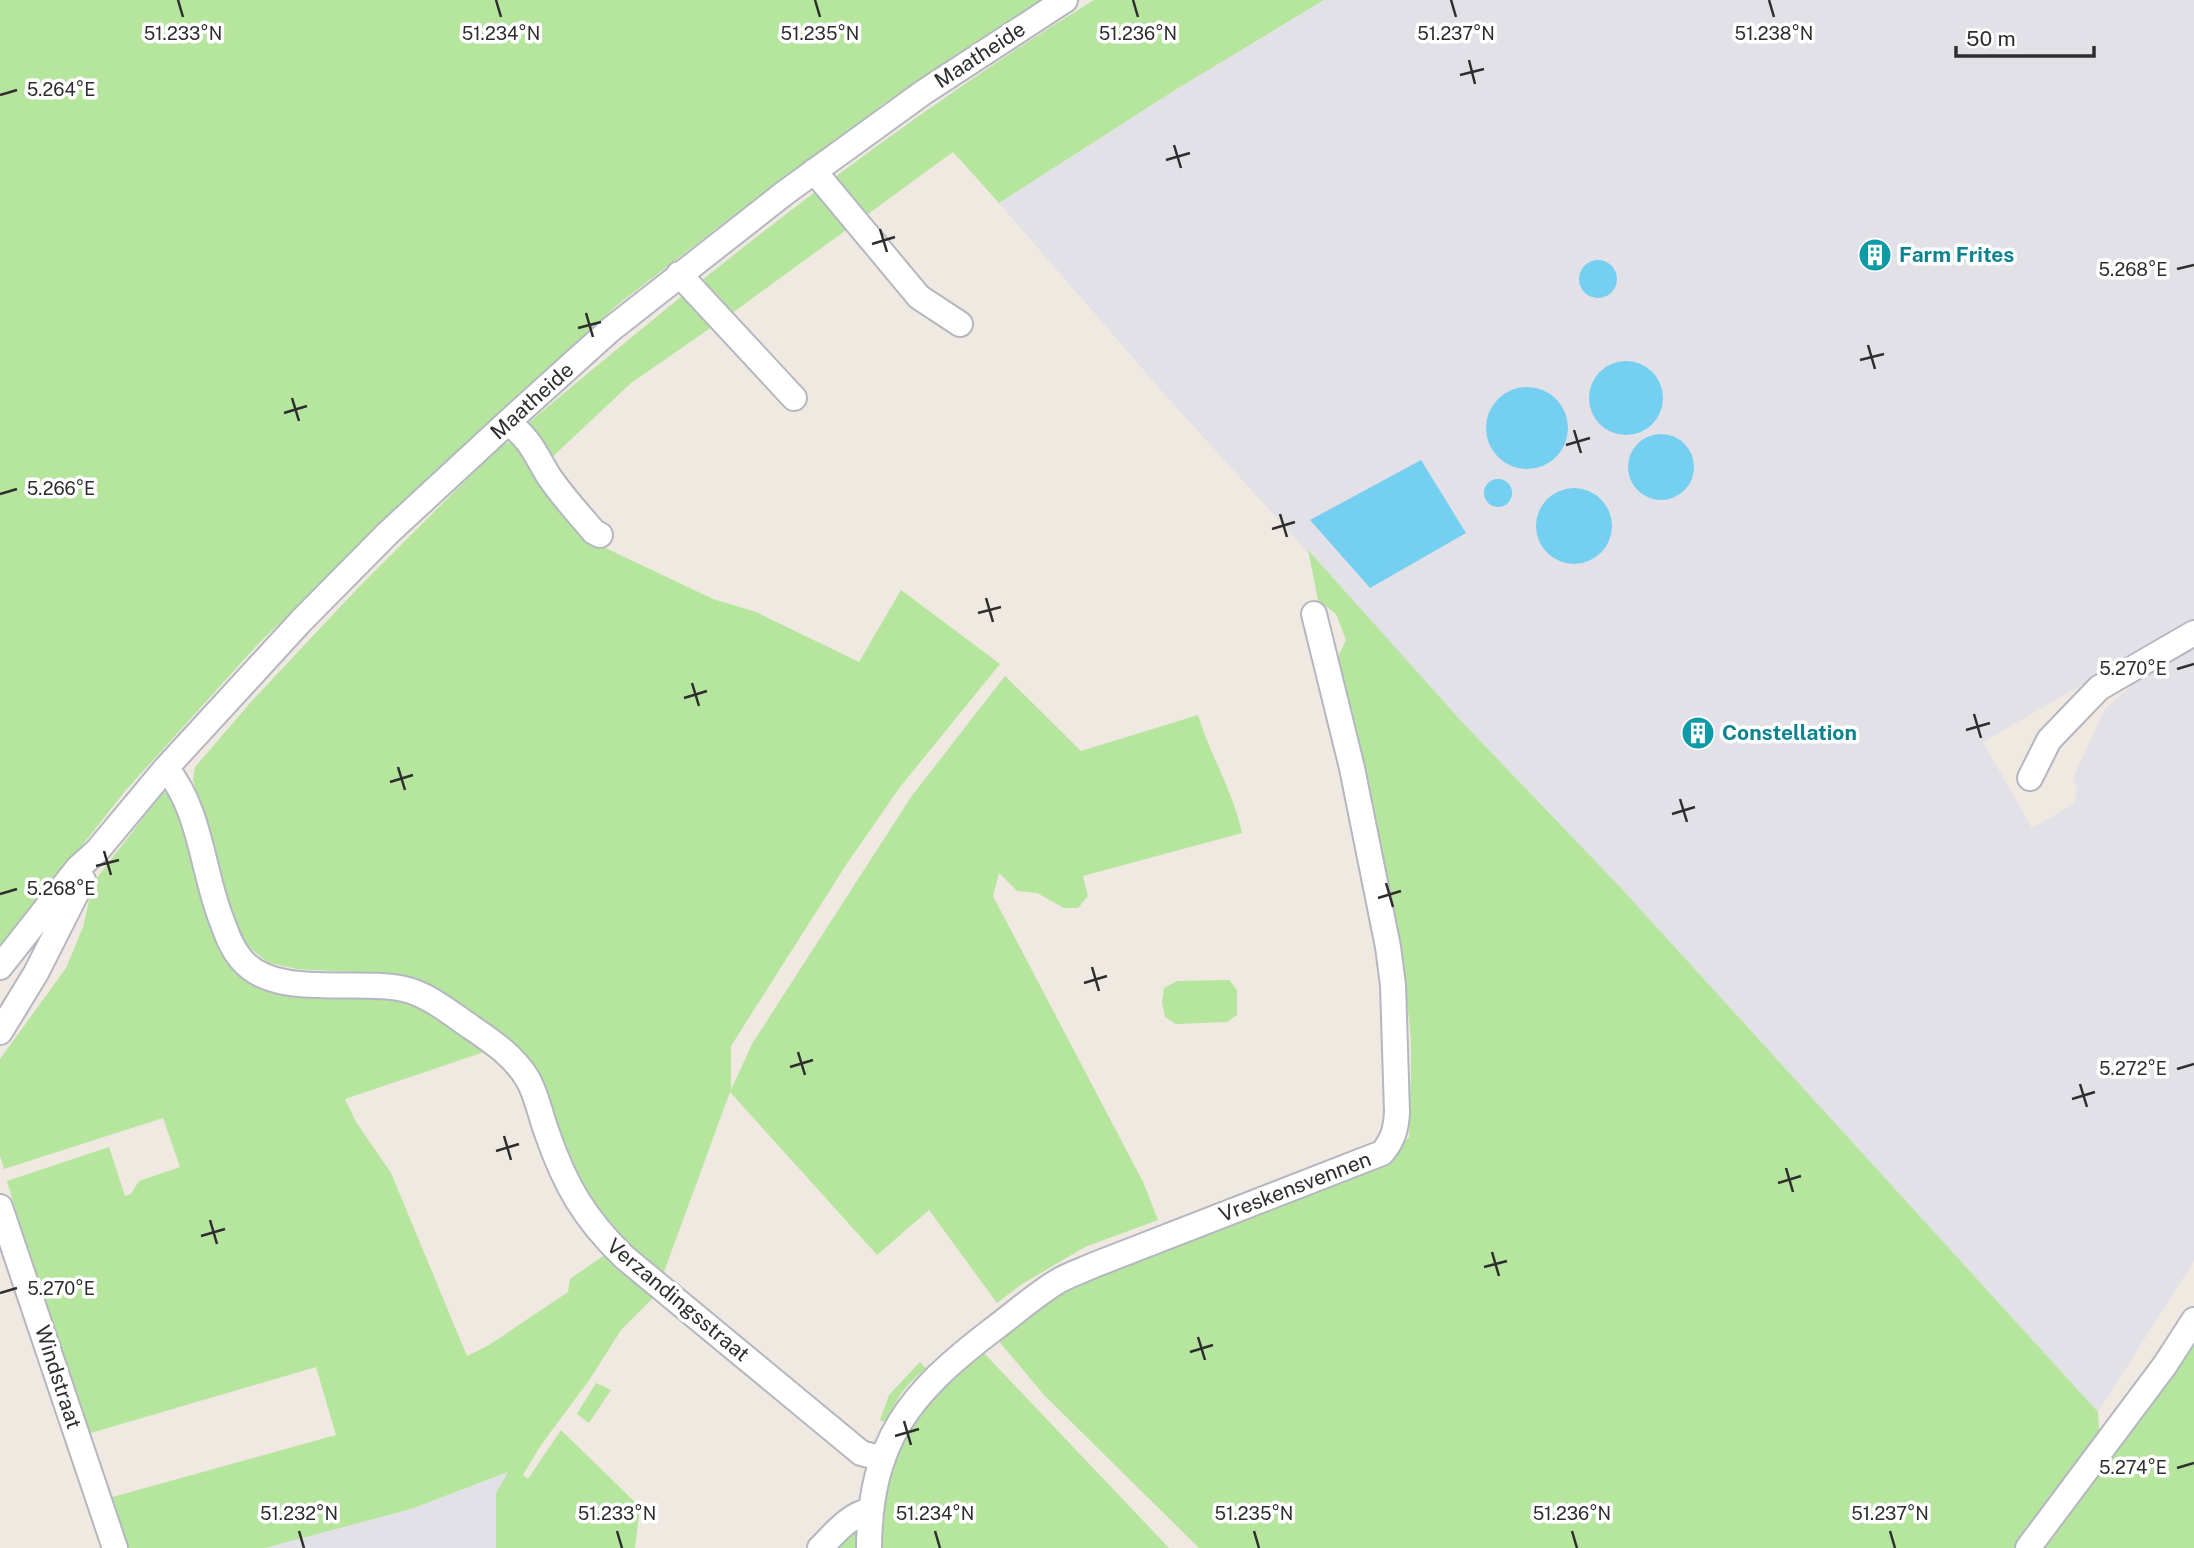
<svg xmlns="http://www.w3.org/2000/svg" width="2194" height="1548" viewBox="0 0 2194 1548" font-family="'Public Sans',sans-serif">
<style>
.industrial{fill:#e3e1e8}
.green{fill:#b6e59e}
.water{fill:#75cff0}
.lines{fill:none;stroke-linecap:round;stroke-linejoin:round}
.minor-casing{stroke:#b4b7c1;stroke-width:28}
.minor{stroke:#fff;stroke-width:24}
.ticks{fill:none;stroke:#2e2e2e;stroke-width:2.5}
.labels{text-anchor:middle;stroke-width:7;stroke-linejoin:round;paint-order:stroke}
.street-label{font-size:21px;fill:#2e2e2e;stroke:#fff}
.culture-label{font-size:21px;font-weight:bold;fill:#0d838f;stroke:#fff;text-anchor:start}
.ticks-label{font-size:18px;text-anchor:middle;fill:#2e2e2e;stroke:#fff;stroke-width:7;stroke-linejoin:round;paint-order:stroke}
</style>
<rect width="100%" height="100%" fill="#efe9e1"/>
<path class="industrial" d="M1324,0H2194V620L1983,742L2032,828L2074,804L2077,789L2073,778L2105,709L2138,680L2194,648V1261L2098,1412L1621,888L1463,723L1166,396L999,203L1175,90Z
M509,1472L496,1494V1548H265L411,1509Z"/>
<path class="green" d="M0,0H1041L883,104L857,126L756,198L616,306L465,443L259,643L126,790L0,949Z
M1094,0H1324L1175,90L999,203L953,152L735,311L631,383L547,462L527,424C708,272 892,124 1094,0Z
M517,441L597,544L713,599L756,612L859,662L901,590L1000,664L900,787L846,865L731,1046V1090L752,1044L911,797L1005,676L1081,751L1198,715C1210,755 1233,791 1242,833L1083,876L1088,896L1078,908H1064L1037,893L1017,891L999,873L993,896L1143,1182L1158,1220L1085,1247L1022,1284L997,1303L929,1210L877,1255L730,1092L661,1280L581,1198L534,1067L519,1047L478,1016L428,984L405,975L297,969L269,963L242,942L227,903L193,780L195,767L251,702L357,589L502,444Z
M1308,550L1463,723L1621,888L2098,1412L2099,1432L2014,1548H1199L1044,1395L998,1340L1042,1306L1079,1282L1386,1162L1409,1137C1409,1102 1413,1065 1410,1030C1398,905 1366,784 1335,663L1346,640L1336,614L1318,600Z
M163,792L173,794L238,965L403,999L430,1011L487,1051L345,1099L356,1122L391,1173L467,1356L489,1345L568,1292L570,1279L606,1254L656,1295L621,1330L590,1379L541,1445L523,1475L528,1479L561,1430L640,1507L635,1548H496V1493L508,1472L411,1509L265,1548H125L109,1498L336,1435L316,1367L84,1435L7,1181L109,1147L125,1196L131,1194L139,1181L180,1167L163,1118L4,1169L0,1156V1059L66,968L83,927L93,883Z
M1229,980L1237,990V1015L1227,1022L1176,1024L1165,1017L1162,1003L1164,988L1177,981Z
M2194,1343V1548H2045L2186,1354Z
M983,1352L1169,1548H878C881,1483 896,1428 945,1382C956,1371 971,1362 983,1352Z
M920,1362L926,1368C905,1386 896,1397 887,1423L880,1420L889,1395Z
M596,1383L611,1390L589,1423L577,1414Z
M853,1526L861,1530L860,1548H828Z"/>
<path class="water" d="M1579 279a19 19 0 1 1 38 0a19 19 0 1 1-38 0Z
M1589 398a37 37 0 1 1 74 0a37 37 0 1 1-74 0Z
M1486 428a41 41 0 1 1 82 0a41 41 0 1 1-82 0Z
M1628 467a33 33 0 1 1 66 0a33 33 0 1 1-66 0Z
M1421,460L1466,533L1370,588L1310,520Z
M1484 493a14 14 0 1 1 28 0a14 14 0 1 1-28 0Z
M1536 526a38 38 0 1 1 76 0a38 38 0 1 1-76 0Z"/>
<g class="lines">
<defs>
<path id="minor" d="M814,171L919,297L960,324
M679,274L794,398
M508,422C532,442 533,450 548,475C561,495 579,514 594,532L600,535
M166,768C200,809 202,867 220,916C226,931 230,946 241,959C274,1000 357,978 404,989C427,994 449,1012 468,1025C490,1040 513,1055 527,1078C537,1094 540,1115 547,1133C565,1185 584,1218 624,1257L861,1453L883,1459
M2030,778L2049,740L2099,688L2194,633
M0,967L78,868L97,851L166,768L301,621L388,533L508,422L610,330L786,192L924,92L1065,0
M0,1032L36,973L83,880
M0,1207L115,1548
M820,1548C836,1532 849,1515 871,1510
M869,1548C870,1440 910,1393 991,1331C1014,1314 1036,1294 1060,1280C1071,1274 1083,1270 1094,1265L1382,1153C1393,1140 1396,1130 1397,1112L1393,985L1388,947L1352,768L1314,614
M2028,1548L2165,1365L2194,1320"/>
</defs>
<use href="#minor" class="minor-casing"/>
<use href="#minor" class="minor"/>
</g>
<path class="ticks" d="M178,0L183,17M496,0L501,17M815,0L820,17M1133,0L1138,17M1451,0L1456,17M1769,0L1774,17M1469,60L1475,84M1460,75L1484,69M0,95L17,90M1174,145L1181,168M1166,160L1190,153M880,229L887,252M872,244L895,237M2177,269L2194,265M586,313L593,337M578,328L601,322M1868,345L1875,369M1860,360L1884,354M292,398L299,421M284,413L307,406M1574,430L1581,453M1566,445L1590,438M0,494L17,489M1280,514L1287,537M1272,529L1295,522M986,598L993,622M978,613L1001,607M2177,669L2194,664M692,683L699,706M684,698L707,691M1974,714L1981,738M1966,730L1990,723M398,767L405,790M390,782L413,775M1680,799L1687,822M1672,814L1695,807M104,851L111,875M96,866L119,860M1386,883L1393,907M0,894L17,889M1378,898L1401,891M1092,967L1099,991M1084,983L1107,976M798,1052L805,1075M790,1067L813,1060M2177,1069L2194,1064M2080,1084L2087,1107M2072,1099L2095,1092M504,1136L511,1160M496,1151L519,1144M1786,1168L1793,1192M1778,1183L1801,1176M210,1220L217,1244M201,1236L225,1229M1492,1252L1499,1276M1484,1267L1507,1261M0,1293L17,1288M1198,1337L1205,1360M1190,1352L1213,1345M904,1421L911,1445M895,1436L919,1429M2177,1468L2194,1463M299,1531L304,1548M617,1531L622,1548M935,1531L940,1548M1254,1531L1259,1548M1572,1531L1577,1548M1890,1531L1895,1548"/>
<defs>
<symbol id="building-disc" viewBox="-11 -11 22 22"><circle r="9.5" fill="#0f9aa8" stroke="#fff"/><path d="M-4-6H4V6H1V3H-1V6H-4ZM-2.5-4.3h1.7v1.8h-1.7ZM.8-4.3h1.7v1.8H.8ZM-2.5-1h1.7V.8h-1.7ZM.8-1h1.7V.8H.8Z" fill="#fff"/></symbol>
</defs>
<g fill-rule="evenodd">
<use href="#building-disc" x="1856" y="236" width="38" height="38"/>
<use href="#building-disc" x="1679" y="714" width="38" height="38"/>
</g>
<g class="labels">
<g class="street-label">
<text transform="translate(980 55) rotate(-33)" y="7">Maatheide</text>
<text transform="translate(532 401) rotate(-42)" y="7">Maatheide</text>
<text transform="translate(1295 1187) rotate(-21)" y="7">Vreskensvennen</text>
<text transform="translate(678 1300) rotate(40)" y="7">Verzandingsstraat</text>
<text transform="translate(58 1377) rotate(72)" y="7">Windstraat</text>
</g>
<g class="culture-label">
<text x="1899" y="262">Farm Frites</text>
<text x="1722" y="740">Constellation</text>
</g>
</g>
<g class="ticks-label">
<text x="183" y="40">51.233°N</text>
<text x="501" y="40">51.234°N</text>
<text x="820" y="40">51.235°N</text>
<text x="1138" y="40">51.236°N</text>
<text x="1456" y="40">51.237°N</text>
<text x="1774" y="40">51.238°N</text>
<text x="61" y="96">5.264°E</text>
<text x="2133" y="276">5.268°E</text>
<text x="61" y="495">5.266°E</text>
<text x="2133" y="675">5.270°E</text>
<text x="61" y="895">5.268°E</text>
<text x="2133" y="1075">5.272°E</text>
<text x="61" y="1295">5.270°E</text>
<text x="2133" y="1474">5.274°E</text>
<text x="299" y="1520">51.232°N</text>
<text x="617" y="1520">51.233°N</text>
<text x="935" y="1520">51.234°N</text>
<text x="1254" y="1520">51.235°N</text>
<text x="1572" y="1520">51.236°N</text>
<text x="1890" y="1520">51.237°N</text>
</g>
<path d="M1956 46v10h138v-10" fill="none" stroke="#2e2e2e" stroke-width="3.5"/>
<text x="1966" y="46" font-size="21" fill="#2e2e2e" stroke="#ffffff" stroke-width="5" paint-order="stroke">50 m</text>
</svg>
